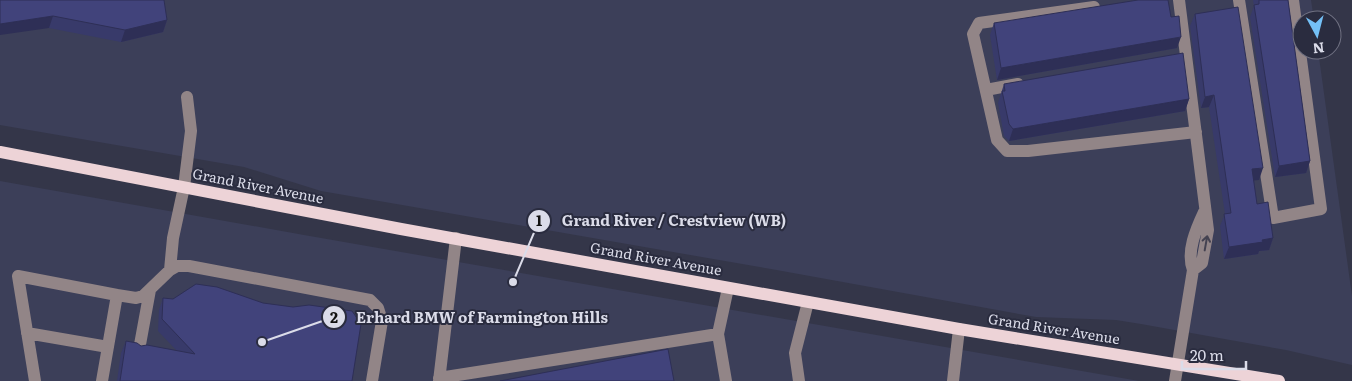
<svg xmlns="http://www.w3.org/2000/svg" width="1352" height="381" viewBox="0 0 1352 381" font-family="Literata,serif">
<style>
.built{fill:#3c3f59}
.lines{fill:none;stroke-linecap:round;stroke-linejoin:round}
.minor{stroke:#928587;stroke-width:12}
.major{stroke:#edd3d7;stroke-width:12}
.wall{fill:#383a6a}
.shaded-wall{fill:#2e2f56}
.building{fill:#41437b;stroke:#2e2f56}
.oneway{stroke:#444251}
.labels{text-anchor:middle;stroke-width:4;stroke-linejoin:round;paint-order:stroke}
.street-label{font-size:14px;fill:#dbdce9;stroke:#2a2c3f}
.leader{fill:none;stroke:#dbdce9;stroke-width:2}
.callout-dot{fill:#dbdce9;stroke:#2a2c3f;stroke-width:2}
.mark-label{font-size:15px;text-anchor:middle;font-weight:bold;fill:#111}
.callout-label{font-size:15px;text-anchor:middle;font-weight:bold;fill:#dbdce9;stroke:#2a2c3f;stroke-width:4;stroke-linejoin:round;paint-order:stroke}
</style>
<rect width="100%" height="100%" fill="#343649"/>
<path class="built" d="M0,0H1311L1314,20H1302V50H1318L1352,296V365L1286,350L1141,324L1116,320L1036,317L771,269L408,206L321,191L244,167L0,125Z
M0,181L304,235L1139,381H0Z"/>
<g class="lines">
<path class="minor" d="M1179,0L1208,230L1202,263L1193,270
M1239,0L1273,218L1321,209L1293,0
M1094,7L979,23L973,34L997,140L1007,151H1028L1196,132
M986,90L1018,84
M170,270L173,238L184,187L191,131L187,97
M27,333L108,347
M139,350L150,290
M439,378L718,334
M35,381L18,276L117,295
M102,381L117,295L136,298L143,296L170,270L177,266H189L370,300L378,308L382,321L372,381
M439,381L456,238
M726,381L718,334L728,288
M799,381L795,353L808,302
M953,381L959,329
M1175,381L1193,270C1186,252 1196,229 1204,212"/>
<path class="major" d="M0,152L401,229L959,329L1279,381"/>
</g>
<path class="wall" d="M0,0L167,20L163,32L121,42L49,28Z
M1253,0H1288L1310,161L1306,173L1275,177L1250,17L1254,6Z
M1195,14L1259,180H1254L1257,204L1273,238L1269,250L1259,251L1258,254L1224,259L1220,226L1225,214L1209,107L1201,108L1190,26Z
M994,23L1177,48L997,80L990,35Z
M1004,84L1189,99L1185,111L1009,141L1004,136L998,103Z
M163,298L352,381H117L121,353L126,341L141,346L177,351L158,331L159,310Z"/>
<path class="shaded-wall" d="M53,16L49,28L0,35V24Z
M167,20L163,32L121,42L125,30Z
M1181,37L1177,48L997,80L1001,68Z
M1214,95L1209,107L1201,108L1205,97Z
M1189,99L1185,111L1009,141L1013,129Z
M1310,161L1306,173L1275,177L1279,166Z
M1263,168L1259,180L1248,181L1252,169Z
M1273,238L1269,250L1259,251L1258,254L1224,259L1229,247Z"/>
<path class="building" d="M0,0H164L167,20L125,30L53,16L0,24Z
M1138,0H1168L1171,17L1179,16L1181,37L1001,68L994,23Z
M1259,0H1288L1310,161L1279,166L1254,5L1259,4Z
M1238,7L1263,168L1252,169L1257,204L1268,202L1273,238L1262,240L1263,242L1229,247L1224,214L1231,213L1214,95L1205,97L1195,14Z
M1183,53L1189,99L1013,129L1009,124L1002,91H1005L1004,84Z
M196,284L217,287L263,303L293,307L309,305L352,311L361,324L352,381H120L126,341L137,343L141,346L147,345L195,354L162,319L163,298L173,299Z
M668,349L674,381H500Z"/>
<defs><path id="oneway-shaft" d="M-6 0H5M1.5-3L5.5 0L1.5 3" fill="none" stroke-width="1.6" stroke-linecap="round" stroke-linejoin="round" transform="scale(1.25)"/></defs>
<use class="oneway" href="#oneway-shaft" transform="translate(1206 243) rotate(-80)"/>
<g class="labels">
<g class="street-label">
<text transform="translate(258 186) rotate(11)" y="5">Grand River Avenue</text>
<text transform="translate(656 259) rotate(10)" y="5">Grand River Avenue</text>
<text transform="translate(1054 329) rotate(9)" y="5">Grand River Avenue</text>
</g>
</g>
<path class="leader" d="M513 282L539 221M262 342L334 317"/>
<g class="callout-dot">
<circle cx="513" cy="282" r="5"/>
<circle cx="262" cy="342" r="5"/>
<circle cx="539" cy="221" r="12"/>
<circle cx="334" cy="317" r="12"/>
</g>
<g class="mark-label">
<text x="539" y="226">1</text>
<text x="334" y="323">2</text>
</g>
<g class="callout-label">
<text x="674" y="226">Grand River / Crestview (WB)</text>
<text x="482" y="323">Erhard BMW of Farmington Hills</text>
</g>
<g transform="translate(1317 35) rotate(173)"><circle r="24" fill="#2a2c3f" stroke="#717283"/>
<path d="M0-4L9 19L0 12L-9 19Z" fill="#74c0f6"/>
<text y="-8" font-size="14" font-weight="bold" text-anchor="middle" fill="#dbdce9">N</text>
</g>
<path d="M1182 361v8h64v-8" fill="none" stroke="#dbdce9" stroke-width="2.5"/>
<text x="1190" y="361" font-size="15" fill="#dbdce9" stroke="#2a2c3f" stroke-width="4" paint-order="stroke">20 m</text>
</svg>
